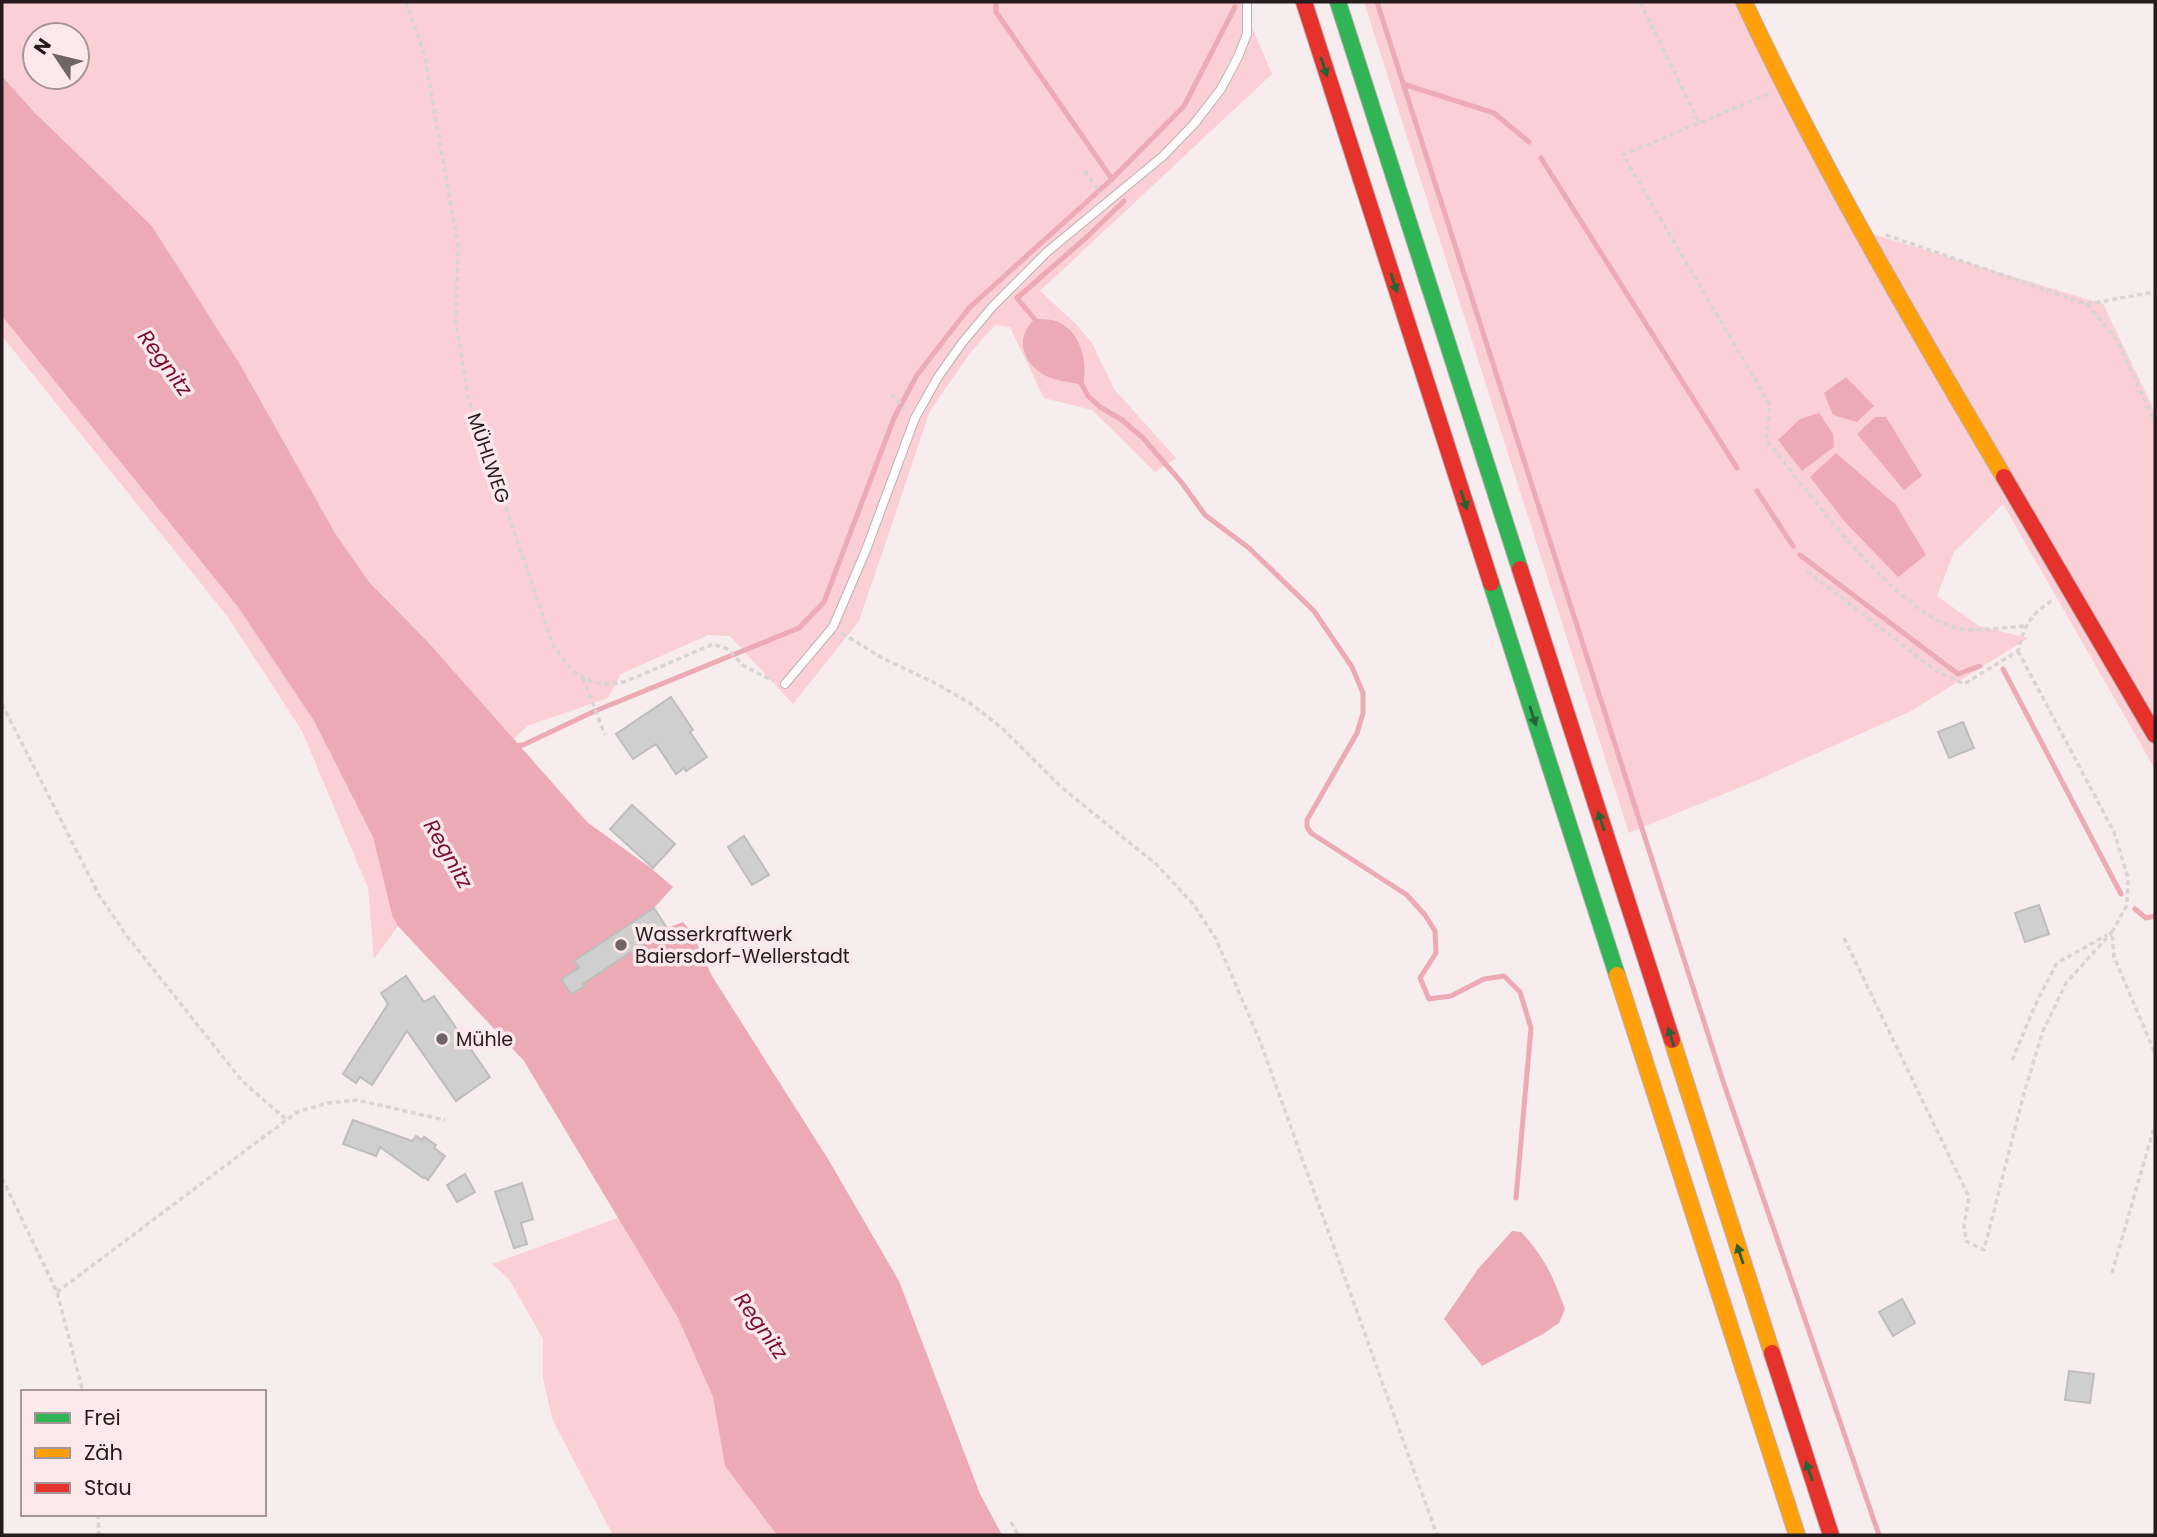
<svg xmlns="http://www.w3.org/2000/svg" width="2157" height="1537" viewBox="0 0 2157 1537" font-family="Poppins,sans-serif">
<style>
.green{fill:#facfd5;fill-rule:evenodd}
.water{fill:#ecaab4}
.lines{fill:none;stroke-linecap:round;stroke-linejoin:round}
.stream{stroke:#ecaab4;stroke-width:5}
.building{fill:#cecfce;stroke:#bdbebc;stroke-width:2}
.lane-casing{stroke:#bcb1b3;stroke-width:10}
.fast-casing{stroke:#bcb1b3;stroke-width:18}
.slow-casing{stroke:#bcb1b3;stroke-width:18}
.jam-casing{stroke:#bcb1b3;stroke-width:18}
.path{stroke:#d8d4d4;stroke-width:3.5;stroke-dasharray:5 3.5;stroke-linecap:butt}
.lane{stroke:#fefcfc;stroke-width:8}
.fast{stroke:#30b455;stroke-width:16}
.slow{stroke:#ff9f0a;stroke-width:16}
.jam{stroke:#e5322d;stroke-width:16}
.oneway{fill:#2a6036}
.poi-dot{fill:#6f6466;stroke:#fbe8ea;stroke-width:2.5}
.labels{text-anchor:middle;stroke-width:7;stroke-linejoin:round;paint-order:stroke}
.street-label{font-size:19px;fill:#261b1c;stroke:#fbe8ea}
.poi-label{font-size:19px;fill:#261b1c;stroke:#fbe8ea;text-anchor:start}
.water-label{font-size:21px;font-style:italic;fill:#790d2f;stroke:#fbe8ea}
</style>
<rect width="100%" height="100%" fill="#f7ecee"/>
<path class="green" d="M2,2H1241L1272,74L1040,291L1076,324L1092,343L1114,389L1176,458L1155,472L1092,410L1044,398L1010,327L995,325L970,353L930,411L859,621L793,704L730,636L708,635L621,674L608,698L527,726L514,739L428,642L369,582L335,533L241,366L152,226L34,112L2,76ZM35,35H77V77H35Z
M1364,2H1740L1859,230L2103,304L2155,412V769L2003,504L1954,552L1937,596L1979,626L2028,638L1911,711L1755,781L1629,833Z
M2,316L238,607L314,721L373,837L392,915L398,926L374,959L368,888L302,731L228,617L2,336Z
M618,1218L678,1318L713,1397L725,1466L777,1535H613L553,1421L543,1379V1339L509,1279L492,1264Z"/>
<path class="water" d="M2,76L34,112L152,226L241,366L335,533L369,582L428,642L587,822L652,869L673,887L654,908L667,928L683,922L692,933L712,976L828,1159L899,1281L980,1494L1002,1535H777L725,1466L713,1397L678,1318L524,1061L398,926L392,915L373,837L314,721L238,607L2,316Z
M1035,319C1040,319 1046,319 1052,320C1079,326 1089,361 1083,385C1070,382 1055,381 1044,375C1021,361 1015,337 1035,319Z
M1846,377L1874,406L1857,422L1833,415L1824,393Z
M1819,413L1833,434L1834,447L1802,471L1778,440L1800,419Z
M1875,417H1886L1922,476L1904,490L1857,434Z
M1836,453L1896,505L1926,555L1898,577L1845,522L1810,477Z
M1512,1231L1521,1232C1545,1257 1553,1277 1565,1309L1559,1323L1543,1334L1482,1366L1444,1319L1478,1269Z"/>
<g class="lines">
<path class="stream" d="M996,2V12L1112,179L1184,106L1235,7
M1377,2L1724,1084L1879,1535
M1403,84L1494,113L1529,142
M1541,158L1737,468
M1037,322L1017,298L1088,236L1124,201
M1080,381L1088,396L1100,407L1122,420L1143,438L1182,483L1205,515L1249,548L1314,611L1352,667L1363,693V713L1357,733L1307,820V827L1311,833L1407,895L1425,915L1435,931L1436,953L1420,978L1429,999L1451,996L1484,979L1504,976L1520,992L1531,1028L1516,1198
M1757,491L1793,546
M1800,555L1958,674L1980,666
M2003,669L2121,894
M515,746L523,745L595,711L799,628L824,602L894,418L917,375L969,308L1112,179
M2135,909L2146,918L2155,916"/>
</g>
<path class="building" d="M671,697L693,730L690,732L707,757L686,771L684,768L676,774L656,744L633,759L616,734Z
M1963,722L1974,748L1949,758L1938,732Z
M632,805L675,844L653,868L610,829Z
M744,836L769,875L752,885L728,847Z
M2039,905L2049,934L2025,942L2015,913Z
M654,908L667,928L583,984L585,986L571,994L561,979L579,968L574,961Z
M406,976L424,1002L434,996L490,1077L456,1101L407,1031L372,1085L360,1077L356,1083L343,1074L388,1004L381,993Z
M353,1120L412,1141L416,1136L422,1140L424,1137L436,1145L434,1148L445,1156L428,1180L424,1177L423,1178L380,1147L376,1156L343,1144Z
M465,1174L475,1192L457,1202L447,1185Z
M522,1183L533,1219L521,1223L527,1244L514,1248L495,1192Z
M1902,1299L1915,1323L1893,1336L1879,1312Z
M2069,1371L2094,1374L2090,1403L2065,1400Z"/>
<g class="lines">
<defs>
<path id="lane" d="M785,684L833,627L866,550L915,418L938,377L962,343L993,306L1047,252L1163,156L1194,124L1221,89L1238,57L1247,34V2"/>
<path id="fast" d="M1338,2L1520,569
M1491,583L1617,975"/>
<path id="slow" d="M1744,2C1821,166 1912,322 2004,477
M1617,975L1797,1535
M1672,1040L1772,1353"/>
<path id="jam" d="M1304,2L1491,583
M2004,477L2155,735
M1520,569L1672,1040
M1772,1353L1831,1535"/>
</defs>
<use href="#lane" class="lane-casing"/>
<use href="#fast" class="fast-casing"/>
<use href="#slow" class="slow-casing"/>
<use href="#jam" class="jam-casing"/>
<path class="path" d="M406,2L425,57L458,246L456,323L469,401L553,644C571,674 591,691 627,681L713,644L727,649L744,666L773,681
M1640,2L1699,122
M1768,94L1623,155L1770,405L1766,440C1809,492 1895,614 1960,629C1974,632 2008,627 2024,626
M1085,171L1100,193
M1886,235L2087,304L2155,292
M2087,304L2116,339L2155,422
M891,394L906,409
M1807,571L1935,670L1964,684L2018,651C2025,624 2030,615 2054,599
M842,633L882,658L935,683L970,703L1002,728L1061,787L1157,865L1194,905L1216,939L1260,1041L1437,1535
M2018,651L2114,832L2128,878L2127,905L2112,932L2114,957L2155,1053
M583,678L605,735
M2,704L99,895L127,936L242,1081L287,1120
M1844,938L1969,1197L1964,1225L1966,1241L1984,1250L2024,1093L2043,1031L2066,983L2112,932
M2012,1060L2037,1001L2057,963L2107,935
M2,1178L57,1292L83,1392
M2112,1273L2155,1124
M57,1292L297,1112L328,1103L357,1100L445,1120
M98,1514L99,1535
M1011,1522L1018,1535"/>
<use href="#lane" class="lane"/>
<use href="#fast" class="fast"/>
<use href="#slow" class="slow"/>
<use href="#jam" class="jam"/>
</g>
<defs><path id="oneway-solid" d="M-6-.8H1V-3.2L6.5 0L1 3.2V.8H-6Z" transform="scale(1.75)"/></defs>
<g class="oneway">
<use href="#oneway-solid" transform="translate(1324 67) rotate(72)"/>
<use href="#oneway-solid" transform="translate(1394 283) rotate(72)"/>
<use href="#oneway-solid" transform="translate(1464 500) rotate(72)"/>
<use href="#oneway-solid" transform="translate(1533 716) rotate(72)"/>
<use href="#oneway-solid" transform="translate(1601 821) rotate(-108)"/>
<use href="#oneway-solid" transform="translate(1671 1037) rotate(-108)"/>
<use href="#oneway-solid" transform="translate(1740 1254) rotate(-108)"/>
<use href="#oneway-solid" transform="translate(1809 1471) rotate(-109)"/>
</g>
<g class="poi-dot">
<circle cx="621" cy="945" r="7"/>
<circle cx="442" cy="1039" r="7"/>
</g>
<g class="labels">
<g class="street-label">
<text transform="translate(489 458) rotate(71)" y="7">MÜHLWEG</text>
</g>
<g class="poi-label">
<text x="635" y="941">Wasserkraftwerk<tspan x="635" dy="22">Baiersdorf-Wellerstadt</tspan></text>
<text x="456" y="1046">Mühle</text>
</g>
<g class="water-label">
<text transform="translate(165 363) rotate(54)" y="7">Regnitz</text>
<text transform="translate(448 854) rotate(60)" y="7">Regnitz</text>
<text transform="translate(761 1326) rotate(55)" y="7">Regnitz</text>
</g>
</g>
<rect width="2157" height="1537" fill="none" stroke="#261b1c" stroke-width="7"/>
<rect x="21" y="1390" width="245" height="126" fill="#fbe8ea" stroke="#a69698" stroke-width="2"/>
<rect x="35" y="1413" width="35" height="10" fill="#30b455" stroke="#a69698" stroke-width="2"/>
<text x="84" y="1425" font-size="21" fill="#261b1c">Frei</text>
<rect x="35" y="1448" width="35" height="10" fill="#ff9f0a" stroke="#a69698" stroke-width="2"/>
<text x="84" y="1460" font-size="21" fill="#261b1c">Zäh</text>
<rect x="35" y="1483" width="35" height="10" fill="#e5322d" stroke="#a69698" stroke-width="2"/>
<text x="84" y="1495" font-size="21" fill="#261b1c">Stau</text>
<g transform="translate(56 56) rotate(305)"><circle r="33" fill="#fbe8ea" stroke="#a69698" stroke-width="2"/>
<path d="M0-5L12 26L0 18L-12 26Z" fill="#6f6466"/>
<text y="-10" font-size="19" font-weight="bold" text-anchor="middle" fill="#261b1c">N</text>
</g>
</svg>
